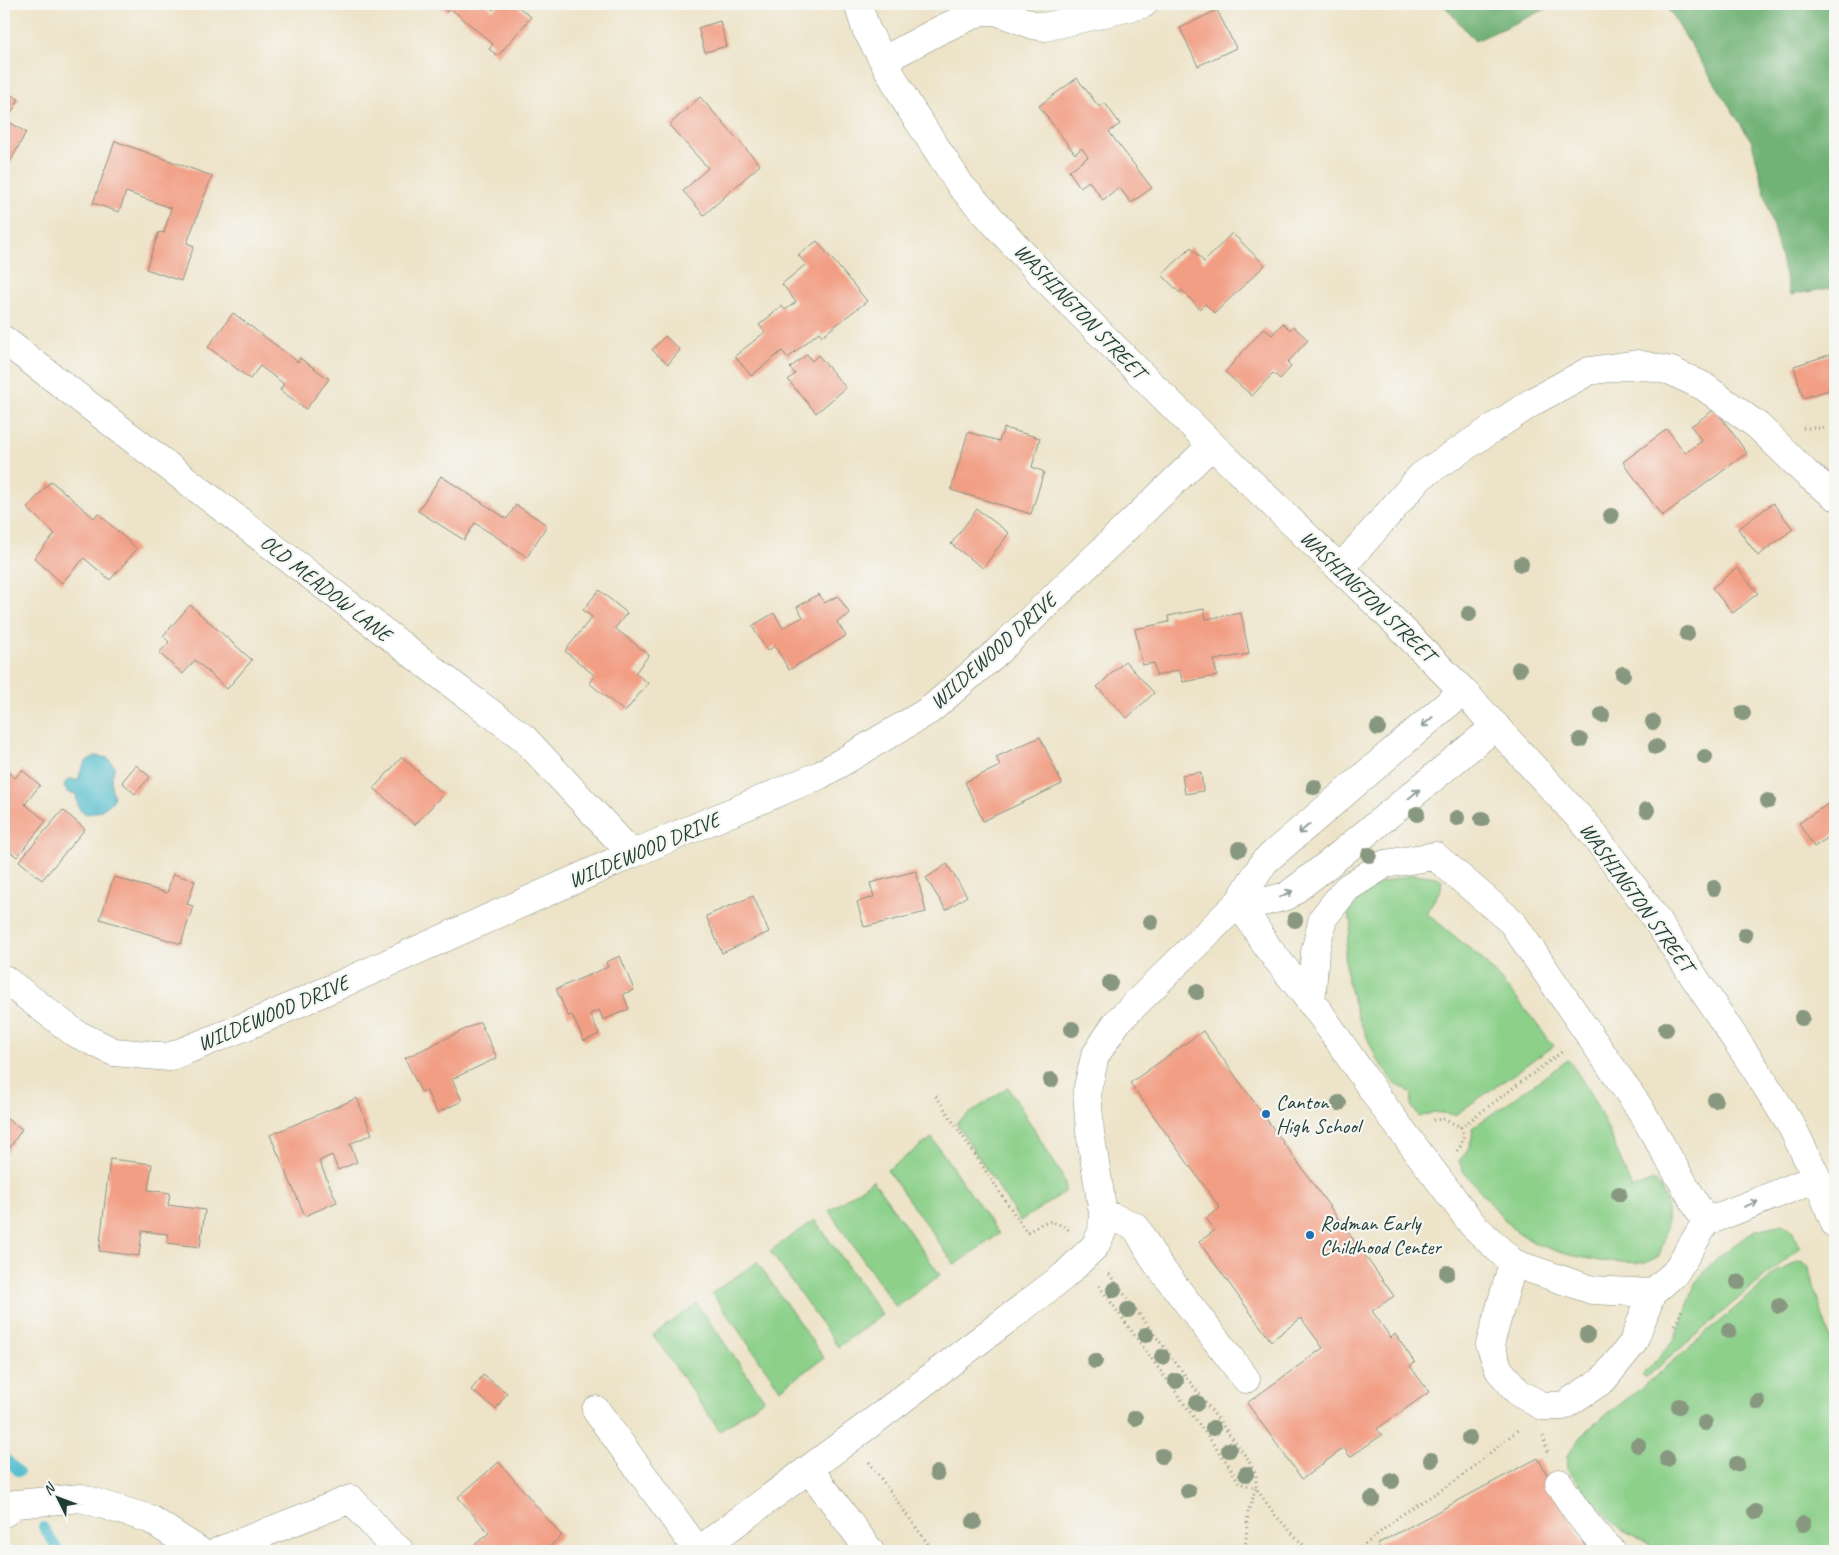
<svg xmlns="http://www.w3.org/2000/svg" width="1839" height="1555" viewBox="0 0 1839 1555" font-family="Caveat,sans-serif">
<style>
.green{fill:#8cd08a;stroke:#56865f}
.forest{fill:#71b276;stroke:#487855}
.water{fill:#52bdcd;stroke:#387d80}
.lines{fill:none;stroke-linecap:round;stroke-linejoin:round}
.stream{stroke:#52bdcd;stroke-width:10}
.building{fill:#f29e84}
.minor-casing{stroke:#86907e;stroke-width:29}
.major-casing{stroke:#86907e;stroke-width:29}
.path{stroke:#86907e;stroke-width:3;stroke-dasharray:1 4;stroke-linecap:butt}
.minor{stroke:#fff;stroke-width:28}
.major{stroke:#fff;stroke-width:28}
.tree{fill:#889880}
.oneway{stroke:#8f9e9a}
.poi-dot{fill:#1f6fb2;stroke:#f6f6f2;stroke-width:2}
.labels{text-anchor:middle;stroke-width:4.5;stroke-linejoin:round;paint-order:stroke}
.street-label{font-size:21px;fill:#1f3d34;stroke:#f6f6f2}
.poi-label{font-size:21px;fill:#1f3d34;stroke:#f6f6f2;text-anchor:start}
</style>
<rect width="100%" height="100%" fill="#f6f6f2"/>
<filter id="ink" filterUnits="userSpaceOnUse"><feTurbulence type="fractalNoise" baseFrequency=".02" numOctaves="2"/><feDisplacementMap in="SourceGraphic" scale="10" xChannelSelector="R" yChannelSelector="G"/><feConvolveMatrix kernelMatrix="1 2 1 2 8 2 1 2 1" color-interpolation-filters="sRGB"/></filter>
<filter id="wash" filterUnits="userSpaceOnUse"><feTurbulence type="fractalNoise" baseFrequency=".0096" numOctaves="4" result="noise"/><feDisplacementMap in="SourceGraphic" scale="20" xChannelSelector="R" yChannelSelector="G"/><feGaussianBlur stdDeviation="1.12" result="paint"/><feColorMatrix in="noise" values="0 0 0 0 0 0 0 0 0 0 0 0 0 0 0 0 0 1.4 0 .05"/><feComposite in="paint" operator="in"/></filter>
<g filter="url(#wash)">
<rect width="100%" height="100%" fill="#ede3c8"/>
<path class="green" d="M1414,874L1437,877L1442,880L1441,889L1427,911L1429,915L1481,958L1512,993L1554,1046L1455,1115L1434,1112L1419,1117L1411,1105L1412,1095L1406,1089L1394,1084L1376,1057L1358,1017L1347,980L1345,950L1352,923L1347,913L1349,907L1380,883Z
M1568,1060C1598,1098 1614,1144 1632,1189L1653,1180C1675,1198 1667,1233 1659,1256L1645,1263L1599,1261L1566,1254L1536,1244L1512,1228L1463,1171L1459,1161C1468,1150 1474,1142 1472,1128Z
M1008,1087L1060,1172L1065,1182V1192L1020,1221L956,1123Z
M932,1138L999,1234L955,1265L887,1170Z
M873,1180L940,1275L896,1307L829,1211Z
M815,1220L882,1315L838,1347L770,1251Z
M1782,1224L1792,1230L1800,1249L1754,1285L1646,1378L1642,1376L1674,1340L1685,1314L1695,1283L1718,1257L1753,1231Z
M1799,1261L1804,1262L1808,1267L1835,1356V1551H1664L1621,1530L1593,1502L1566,1469L1567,1455L1587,1430L1650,1381L1777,1272Z
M757,1262L824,1358L780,1389L712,1293Z
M697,1304L764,1399L720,1431L653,1335Z"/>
<path class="forest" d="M1443,4H1557L1475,41Z
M1665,4H1835V287L1790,295L1752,142Z"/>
<path class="water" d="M96,756L108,758L114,766C115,772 110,778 111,784C111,789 115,795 113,800C109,807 90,818 82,812C77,808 77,800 76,794L67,792L64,787L65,783L69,779L78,780C82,768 83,760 96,756Z"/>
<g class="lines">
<path class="stream" d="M4,1457L19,1472
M43,1527L59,1551"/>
</g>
<g id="blocks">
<path class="building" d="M437,4H486L493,10L499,4H515L531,17L498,56L489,49L493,44L450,8L447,12Z
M1217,10L1236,48L1198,66L1180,28Z
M720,21L727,46L705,52L698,28Z
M1077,78L1099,107L1105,103L1120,124L1109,132L1152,188L1131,203L1119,187L1103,200L1089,181L1080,187L1069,171L1088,157L1082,148L1075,154L1039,106Z
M4,91L19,99L7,121L26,132L4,174Z
M700,97L760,165L704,215L683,191L708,168L669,125Z
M115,141L212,176L187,243L194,246L181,281L146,269L159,232L164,233L171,208L126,192L119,212L93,203Z
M1232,233L1265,265L1215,313L1205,304L1200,309L1182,290L1180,293L1162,275L1191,247L1204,262Z
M817,241L867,301L822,336L819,332L788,358L782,351L751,376L735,356L765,332L759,325L782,306L785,310L796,302L782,284L806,264L798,255Z
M233,313L298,362L300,358L329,379L306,409L280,390L284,384L260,366L250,379L208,347Z
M1283,323L1290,330L1293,326L1308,340L1287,363L1291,367L1280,379L1273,373L1252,396L1225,372L1264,328L1272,335Z
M665,336L680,350L668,364L652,350Z
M1835,353V388L1803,398L1794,366Z
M807,354L812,361L818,355L846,388L816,413L788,380L795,374L790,368Z
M1715,409L1747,453L1662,516L1623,462L1667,429L1685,453L1702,441L1691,426Z
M1004,428L1040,438L1032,467L1044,472L1031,514L951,490L968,432L999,441Z
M441,476L507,519L516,505L547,525L527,557L475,523L464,540L418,511Z
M51,481L94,518L98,513L137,549L110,580L84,558L62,583L34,558L55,534L27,508Z
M1773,503L1793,529L1758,556L1738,529Z
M977,509L1009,533L983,568L951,544Z
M1737,568L1758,593L1733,613L1712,588Z
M599,590L627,613L615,628L649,655L635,673L648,683L625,712L589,683L595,676L565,651L592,617L583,610Z
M819,594L824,603L838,596L850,614L837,622L846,636L789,670L775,646L767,651L752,626L774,613L783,628L803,617L797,607Z
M190,605L252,660L227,689L195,660L183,674L159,653L169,642L163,636Z
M1204,609L1206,619L1241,613L1249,654L1214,660L1217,676L1183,682L1179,670L1156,676L1154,663L1142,665L1135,629L1169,622L1168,616Z
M1125,661L1154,693L1127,718L1097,687Z
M1040,737L1062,784L983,821L965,782L1000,766L996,757Z
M402,757L443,794L415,825L374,788Z
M136,765L150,777L135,794L122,782Z
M4,769L15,778L22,770L40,785L25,804L46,821L17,857L4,847Z
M1201,772L1203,791L1185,794L1182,775Z
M1835,799V833L1814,847L1799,823Z
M63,810L85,829L42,880L19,861Z
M947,864L967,896L946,910L926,878Z
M916,871L926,912L864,927L857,902L874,897L870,883Z
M173,874L195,881L187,904L193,906L181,944L100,919L114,877L167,893Z
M753,896L769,932L722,953L706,916Z
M620,956L634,990L623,994L629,1009L603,1020L599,1010L590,1014L599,1034L584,1041L572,1015L568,1016L556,989L608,967L606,962Z
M480,1022L497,1058L452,1079L462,1101L437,1113L426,1090L421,1092L405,1058Z
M1203,1031L1394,1296L1372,1311L1391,1338L1395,1334L1415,1363L1410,1366L1429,1392L1377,1429L1382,1435L1350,1457L1344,1448L1302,1479L1247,1403L1323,1348L1301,1318L1271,1341L1199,1242L1215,1230L1206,1218L1220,1208L1130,1083Z
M357,1098L372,1134L350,1144L357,1162L338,1170L332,1155L319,1161L337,1202L305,1216L270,1135Z
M4,1117L22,1129L4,1157Z
M110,1159L152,1164L148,1190L170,1193L168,1205L205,1210L200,1247L167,1243L168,1234L142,1231L139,1256L99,1251Z
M483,1375L507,1393L496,1409L471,1390Z
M1538,1458L1586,1548L1581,1551H1381L1377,1544Z
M499,1462L562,1536L544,1551H467L489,1533L458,1497Z"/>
</g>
</g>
<g filter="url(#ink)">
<use href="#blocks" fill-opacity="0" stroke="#86907e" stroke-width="1"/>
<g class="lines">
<defs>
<path id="minor" d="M884,60L940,30L981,11H996L1033,25L1045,27L1143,4
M4,340L457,688L524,738L632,854
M1341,568L1421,476L1534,401L1589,371L1637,364L1671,371L1703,386L1758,426L1807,474L1835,496
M1239,902L1268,948L1319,1012L1385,1108L1433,1172L1473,1225L1513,1263L1592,1290L1652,1293L1675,1273L1706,1222L1817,1178
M1239,902H1263L1287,896L1331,862L1496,726
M4,979L75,1033L114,1052L169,1057L261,1020L632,854L820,775L930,710L996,653L1212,445
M1311,1003L1315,952L1323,918L1347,888L1385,864L1435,856L1512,922L1640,1109L1706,1222
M1103,1213L1136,1227L1156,1262L1246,1379
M1513,1263L1490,1344L1499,1370L1519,1393L1542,1406H1563L1603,1380L1633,1343L1652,1293
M596,1410L698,1551
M809,1469L870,1551
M1559,1483C1574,1508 1590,1532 1612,1551
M4,1513L16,1504L81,1498L150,1519L199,1551
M219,1551L351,1499L386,1539L400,1551
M698,1551L875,1420L1064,1276L1095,1246L1102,1232L1103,1213L1090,1132L1087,1091L1095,1056L1117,1022L1239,902L1264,862L1463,691"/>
<path id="major" d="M858,4L866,29L908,105L961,186L1042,275L1212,445L1385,612L1463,691L1588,827L1645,903L1758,1073L1792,1127L1817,1178L1835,1224"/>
</defs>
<use href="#minor" class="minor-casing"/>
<use href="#major" class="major-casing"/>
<path class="path" d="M1803,428H1835
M936,1096L1027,1233C1047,1220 1048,1217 1069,1230
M1433,1120L1444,1119L1461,1127
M1457,1151C1463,1144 1465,1136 1461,1127L1563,1051
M1109,1274L1247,1458L1256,1474V1488L1275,1515L1309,1551
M1099,1286L1230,1467L1239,1483L1256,1488L1248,1513L1245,1551
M1675,1325L1682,1310
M1543,1436L1548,1454
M869,1462L933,1551
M1357,1551L1401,1515L1457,1480L1519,1429"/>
<use href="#minor" class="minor"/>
<use href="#major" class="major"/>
</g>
<g class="tree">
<circle cx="1611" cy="516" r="8"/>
<circle cx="1521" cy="564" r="8"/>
<circle cx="1469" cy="614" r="8"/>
<circle cx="1687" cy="634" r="8"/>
<circle cx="1519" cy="669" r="8"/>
<circle cx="1623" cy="674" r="8"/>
<circle cx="1743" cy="713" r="8"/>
<circle cx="1602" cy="715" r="8"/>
<circle cx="1653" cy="722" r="8"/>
<circle cx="1378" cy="728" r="8"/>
<circle cx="1580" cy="740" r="8"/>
<circle cx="1656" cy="747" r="8"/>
<circle cx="1705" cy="757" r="8"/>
<circle cx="1314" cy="787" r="8"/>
<circle cx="1768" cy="801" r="8"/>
<circle cx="1647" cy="810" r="8"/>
<circle cx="1417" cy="814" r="8"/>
<circle cx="1457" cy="818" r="8"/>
<circle cx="1482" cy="819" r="8"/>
<circle cx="1239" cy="849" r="8"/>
<circle cx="1369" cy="855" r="8"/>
<circle cx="1714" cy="888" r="8"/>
<circle cx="1295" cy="920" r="8"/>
<circle cx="1151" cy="922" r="8"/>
<circle cx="1745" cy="935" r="8"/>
<circle cx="1110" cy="983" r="8"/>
<circle cx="1197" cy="992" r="8"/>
<circle cx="1802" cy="1018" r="8"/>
<circle cx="1072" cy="1029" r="8"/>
<circle cx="1666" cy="1029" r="8"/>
<circle cx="1051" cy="1080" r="8"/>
<circle cx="1715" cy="1100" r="8"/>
<circle cx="1339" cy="1103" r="8"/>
<circle cx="1619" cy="1194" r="8"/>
<circle cx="1447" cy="1273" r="8"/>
<circle cx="1738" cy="1282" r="8"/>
<circle cx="1114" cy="1290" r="8"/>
<circle cx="1779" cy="1306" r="8"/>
<circle cx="1128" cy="1310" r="8"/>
<circle cx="1729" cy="1331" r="8"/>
<circle cx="1146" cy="1335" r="8"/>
<circle cx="1587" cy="1335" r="8"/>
<circle cx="1162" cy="1357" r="8"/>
<circle cx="1095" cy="1361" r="8"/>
<circle cx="1176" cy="1381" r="8"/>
<circle cx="1758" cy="1402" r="8"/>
<circle cx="1197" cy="1403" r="8"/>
<circle cx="1679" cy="1406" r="8"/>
<circle cx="1135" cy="1418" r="8"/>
<circle cx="1705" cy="1423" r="8"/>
<circle cx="1213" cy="1428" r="8"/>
<circle cx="1469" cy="1438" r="8"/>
<circle cx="1638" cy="1445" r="8"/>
<circle cx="1229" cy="1450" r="8"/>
<circle cx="1162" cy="1456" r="8"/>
<circle cx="1667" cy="1459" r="8"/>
<circle cx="1431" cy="1460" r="8"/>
<circle cx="1737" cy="1464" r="8"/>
<circle cx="937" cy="1473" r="8"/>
<circle cx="1246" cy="1474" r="8"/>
<circle cx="1392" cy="1481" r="8"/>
<circle cx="1188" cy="1491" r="8"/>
<circle cx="1372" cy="1499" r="8"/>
<circle cx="1755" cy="1512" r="8"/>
<circle cx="974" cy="1522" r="8"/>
<circle cx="1803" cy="1524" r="8"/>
</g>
<defs><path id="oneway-shaft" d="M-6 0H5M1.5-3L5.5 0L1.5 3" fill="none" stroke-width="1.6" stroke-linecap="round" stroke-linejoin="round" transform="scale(1.25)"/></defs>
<g class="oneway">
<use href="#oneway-shaft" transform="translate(1427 722) rotate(139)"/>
<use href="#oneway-shaft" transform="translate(1414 794) rotate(-40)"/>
<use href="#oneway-shaft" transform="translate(1304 829) rotate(139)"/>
<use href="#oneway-shaft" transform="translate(1286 894) rotate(-26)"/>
<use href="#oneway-shaft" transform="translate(1751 1204) rotate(-22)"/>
</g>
</g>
<g class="poi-dot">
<circle cx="1266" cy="1114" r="5"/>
<circle cx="1310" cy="1235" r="5"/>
</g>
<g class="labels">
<g class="street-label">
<text transform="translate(1080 311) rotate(46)" y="7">WASHINGTON STREET</text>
<text transform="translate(326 588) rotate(38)" y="7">OLD MEADOW LANE</text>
<text transform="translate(1368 596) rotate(44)" y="7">WASHINGTON STREET</text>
<text transform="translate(993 651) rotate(-42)" y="7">WILDEWOOD DRIVE</text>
<text transform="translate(644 850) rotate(-23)" y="7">WILDEWOOD DRIVE</text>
<text transform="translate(1637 897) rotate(54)" y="7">WASHINGTON STREET</text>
<text transform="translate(273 1013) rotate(-23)" y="7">WILDEWOOD DRIVE</text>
</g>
<g class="poi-label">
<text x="1276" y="1109">Canton<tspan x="1276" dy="24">High School</tspan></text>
<text x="1320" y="1230">Rodman Early<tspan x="1320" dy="24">Childhood Center</tspan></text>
</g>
</g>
<rect width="1839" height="1555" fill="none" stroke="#f6f6f2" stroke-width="20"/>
<g transform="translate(58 1498) rotate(312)" stroke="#f6f6f2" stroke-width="4" paint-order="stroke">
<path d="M0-4L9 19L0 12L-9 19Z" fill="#1f3d34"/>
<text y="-8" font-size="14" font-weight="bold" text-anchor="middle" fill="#1f3d34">N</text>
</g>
</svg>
